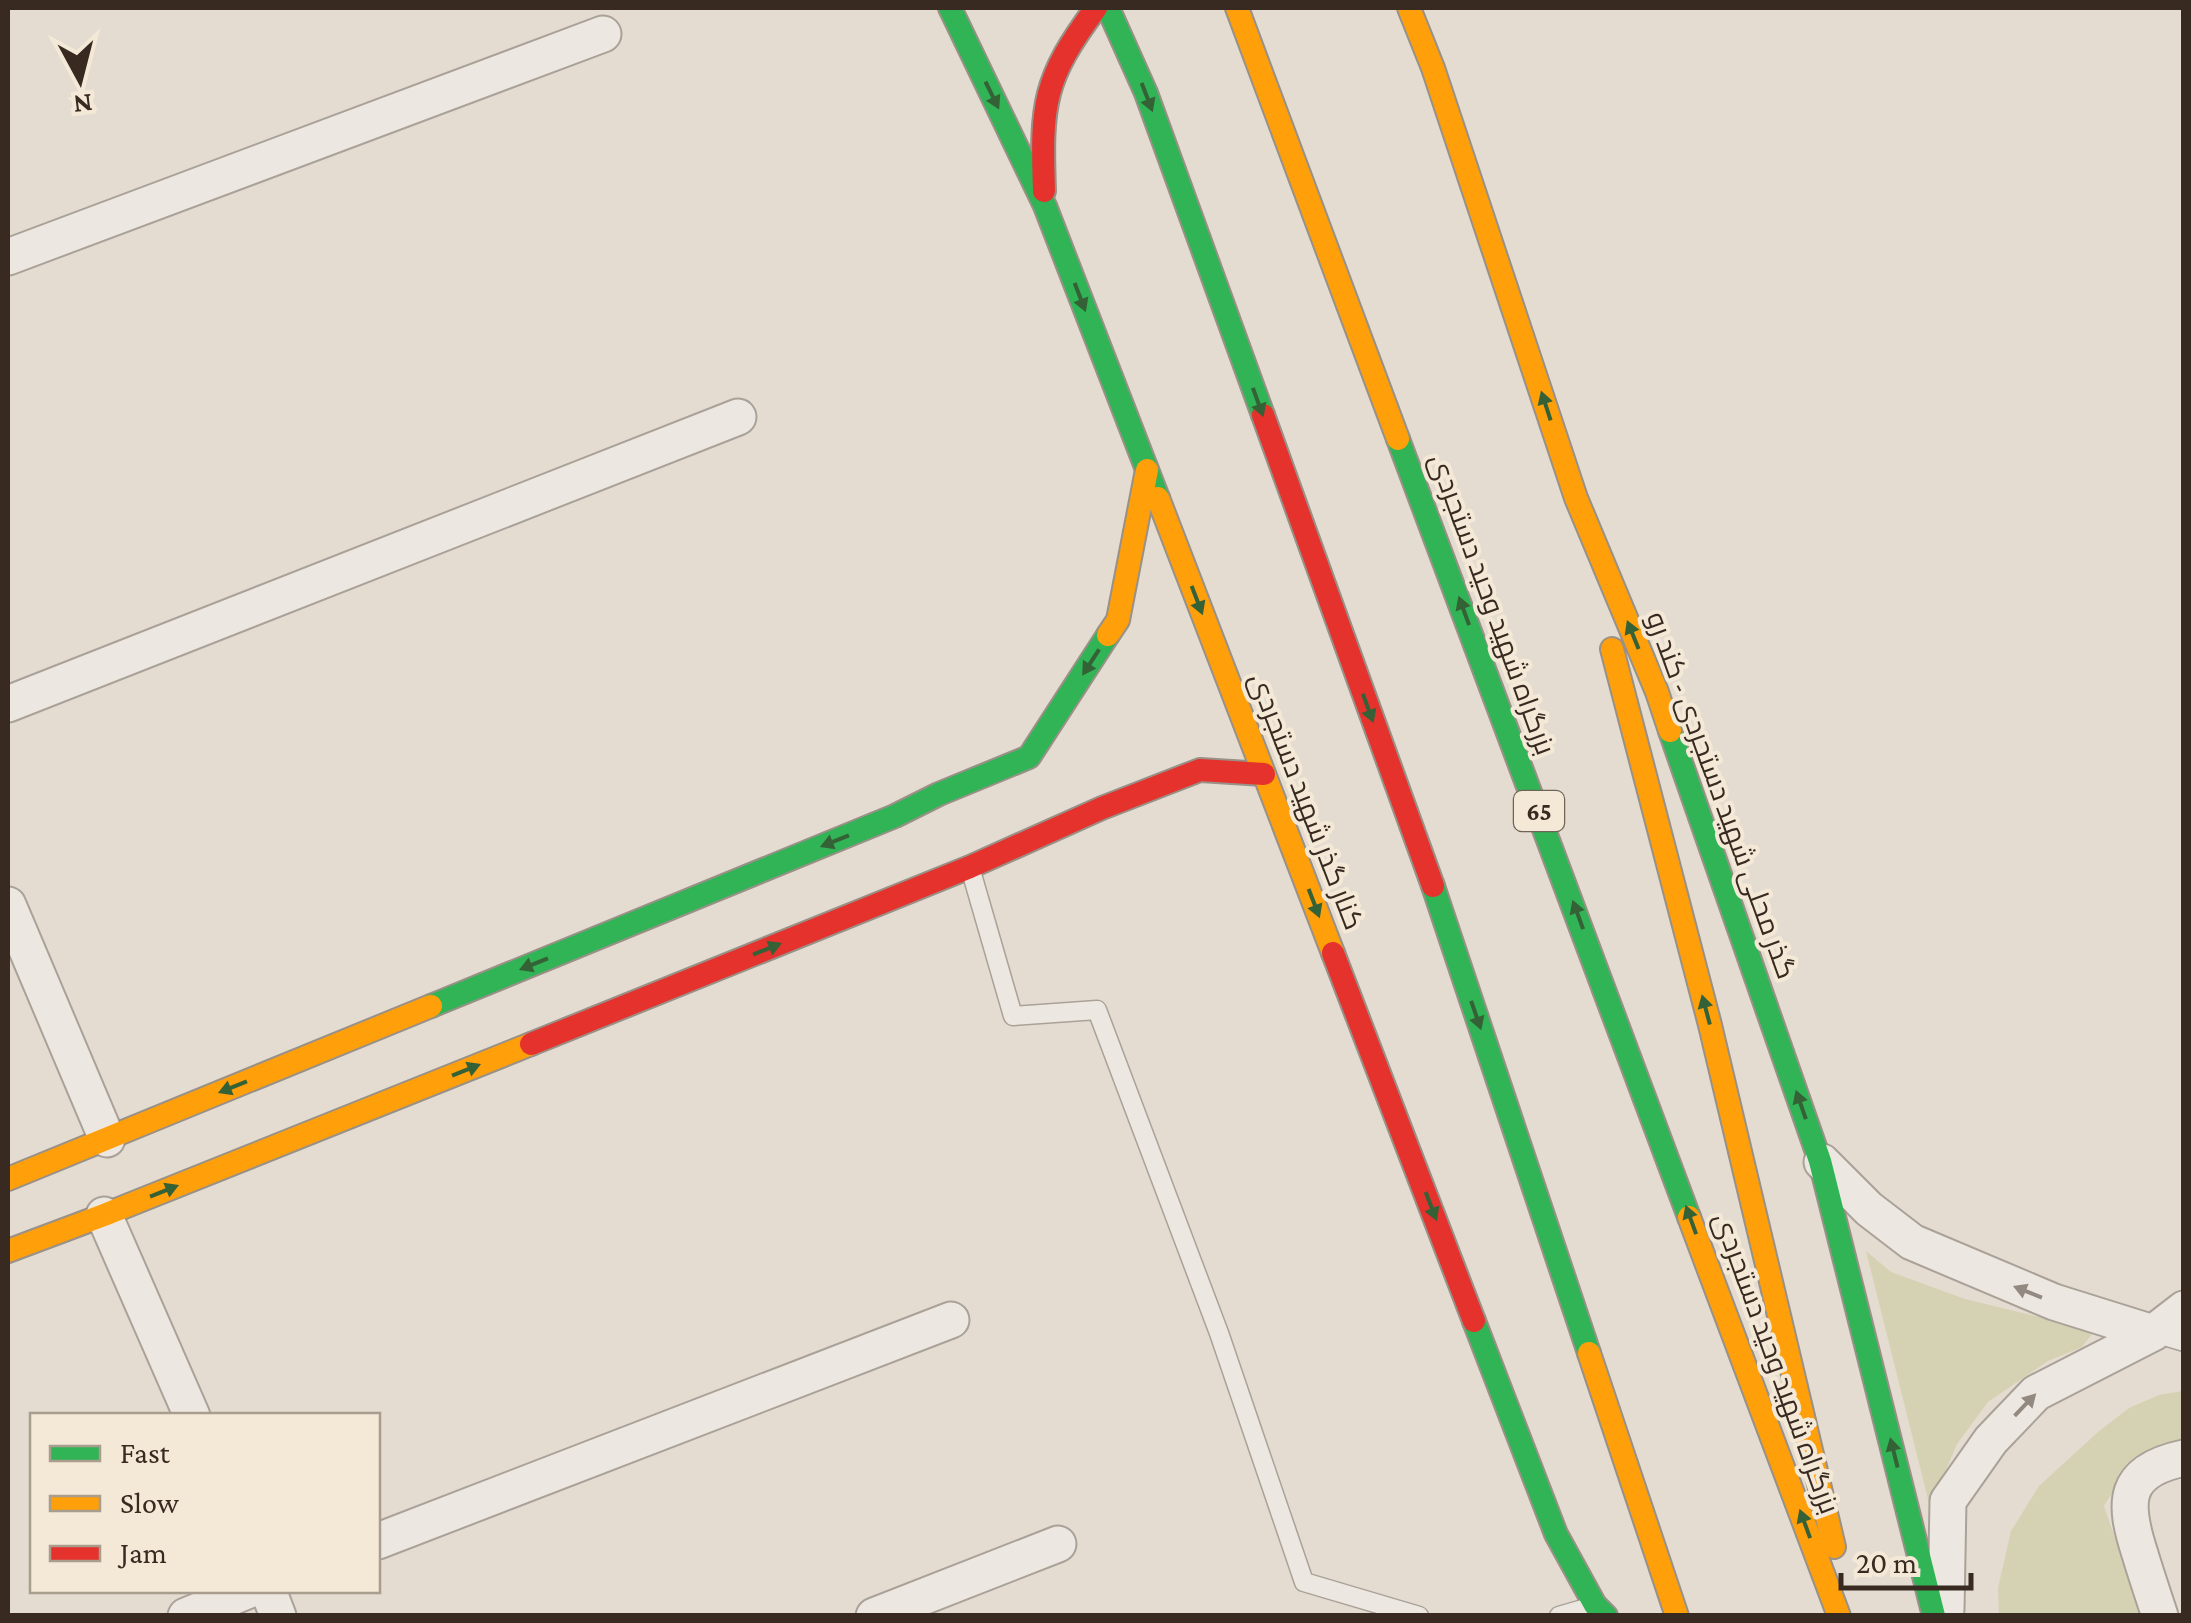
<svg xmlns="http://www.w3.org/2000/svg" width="2191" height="1623" viewBox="0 0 2191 1623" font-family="'Crimson Pro',Cairo,serif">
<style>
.green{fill:#d5d2b3}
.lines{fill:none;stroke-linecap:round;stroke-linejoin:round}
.lane-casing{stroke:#aaa198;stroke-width:21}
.street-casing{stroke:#aaa198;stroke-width:39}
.fast-casing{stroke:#999188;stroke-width:26}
.slow-casing{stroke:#999188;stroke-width:26}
.jam-casing{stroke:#999188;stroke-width:26}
.lane{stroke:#ece8e1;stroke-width:18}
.street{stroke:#ece8e1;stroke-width:35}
.fast{stroke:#30b455;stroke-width:22}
.slow{stroke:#ff9f0a;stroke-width:22}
.jam{stroke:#e5322d;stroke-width:22}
.oneway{fill:#356136}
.oneway2{fill:#928981}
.labels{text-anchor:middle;stroke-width:8;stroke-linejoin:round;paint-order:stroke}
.shield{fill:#f4e9d7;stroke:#706358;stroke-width:2.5}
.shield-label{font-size:25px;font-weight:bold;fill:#382a21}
.street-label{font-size:28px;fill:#382a21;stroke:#f4e9d7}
</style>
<rect width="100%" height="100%" fill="#e4dcd0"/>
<path class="green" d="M1866,1251L1891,1272L1965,1299L2077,1326L2092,1334L2082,1347L2048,1361L1988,1402L1957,1444L1930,1507Z
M2183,1391V1441L2151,1457L2122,1477L2104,1506L2141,1615L1999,1616L1998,1588L2011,1531L2039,1486L2098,1432L2129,1408L2159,1395Z"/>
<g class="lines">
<defs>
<path id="lane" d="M971,871L1013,1016L1097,1010L1219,1333L1304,1582L1419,1616
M2154,1333L2184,1342
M1559,1616L1590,1607"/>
<path id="street" d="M8,257L603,34
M8,704L738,417
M8,905L107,1139
M1822,1162L1869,1209L1912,1242L2054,1302L2153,1333
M104,1215L192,1416
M378,1541L951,1320
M268,1590L278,1616
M1946,1610L1948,1501L1991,1440L2036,1393L2153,1333L2184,1309
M186,1616L249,1590
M874,1616L1058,1544
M2160,1616C2153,1595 2146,1574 2140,1554C2123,1502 2122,1471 2184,1458"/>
<path id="fast" d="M950,8L1045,206L1158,498
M1108,8L1146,93L1263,415
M1398,439L1689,1217
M1670,731L1820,1161L1934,1616
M1433,886L1589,1353
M431,1006L895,816L939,794L1029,757L1108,635
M1474,1321L1556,1534L1595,1605L1606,1616"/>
<path id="slow" d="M1237,8L1398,439
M1409,8L1433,68L1576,498L1657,692L1670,731
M1158,498L1333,953
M1108,635L1118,620L1147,470
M1612,649L1710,1025L1834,1547
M8,1179L431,1006
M1689,1217L1839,1616
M8,1251L104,1215L531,1044
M1589,1353L1677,1616"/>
<path id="jam" d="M1044,191C1041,104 1043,79 1096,8
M1263,415L1433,886
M1333,953L1474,1321
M531,1044L970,867L1102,808L1200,770L1264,774"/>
</defs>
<use href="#lane" class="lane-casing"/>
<use href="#street" class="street-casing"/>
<use href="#fast" class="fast-casing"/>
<use href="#slow" class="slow-casing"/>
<use href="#jam" class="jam-casing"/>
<use href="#lane" class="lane"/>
<use href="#street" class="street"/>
<use href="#fast" class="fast"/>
<use href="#slow" class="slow"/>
<use href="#jam" class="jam"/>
</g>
<defs><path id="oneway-solid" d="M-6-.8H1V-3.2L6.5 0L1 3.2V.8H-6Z" transform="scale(2.5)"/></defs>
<g class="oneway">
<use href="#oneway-solid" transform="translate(992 95) rotate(64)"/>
<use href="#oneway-solid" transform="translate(1147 97) rotate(69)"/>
<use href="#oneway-solid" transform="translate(1080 297) rotate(69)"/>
<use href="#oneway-solid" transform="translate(1258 402) rotate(70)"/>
<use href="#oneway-solid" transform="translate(1546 406) rotate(-108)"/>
<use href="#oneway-solid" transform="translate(1197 600) rotate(69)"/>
<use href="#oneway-solid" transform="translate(1464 611) rotate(-110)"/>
<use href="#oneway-solid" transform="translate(1633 635) rotate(-112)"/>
<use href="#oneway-solid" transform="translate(1091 662) rotate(123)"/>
<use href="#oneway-solid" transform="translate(1368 708) rotate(70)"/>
<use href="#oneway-solid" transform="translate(835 841) rotate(158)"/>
<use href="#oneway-solid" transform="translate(1314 903) rotate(69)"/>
<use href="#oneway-solid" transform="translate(1578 915) rotate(-110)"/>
<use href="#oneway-solid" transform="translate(767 949) rotate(-22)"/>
<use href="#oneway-solid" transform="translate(534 964) rotate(158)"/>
<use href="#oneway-solid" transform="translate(1706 1010) rotate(-105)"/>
<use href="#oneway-solid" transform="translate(1476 1015) rotate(71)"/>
<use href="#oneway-solid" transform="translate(466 1070) rotate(-22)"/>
<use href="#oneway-solid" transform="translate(233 1087) rotate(158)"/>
<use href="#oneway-solid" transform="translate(1801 1105) rotate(-109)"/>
<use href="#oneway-solid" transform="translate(164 1191) rotate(-22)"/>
<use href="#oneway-solid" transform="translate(1431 1206) rotate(69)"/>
<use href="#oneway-solid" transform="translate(1691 1220) rotate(-110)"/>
<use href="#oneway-solid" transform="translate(1894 1453) rotate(-104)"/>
<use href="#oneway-solid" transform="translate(1805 1524) rotate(-110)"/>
</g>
<g class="oneway2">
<use href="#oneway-solid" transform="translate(2028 1292) rotate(-158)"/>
<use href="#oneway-solid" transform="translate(2025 1405) rotate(-46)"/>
</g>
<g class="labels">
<rect class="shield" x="1514" y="791" width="50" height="40" rx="8"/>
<g class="shield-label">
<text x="1539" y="820">65</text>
</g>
<g class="street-label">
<text transform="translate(1493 604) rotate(70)" y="10">بزرگراه شهید وحید دستجردی</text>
<text transform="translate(1722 795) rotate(70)" y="10">گذر محلی شهید دستجردی - کند رو</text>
<text transform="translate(1307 801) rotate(69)" y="10">کنار گذر شهید دستجردی</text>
<text transform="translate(1777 1363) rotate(70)" y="10">بزرگراه شهید وحید دستجردی</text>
</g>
</g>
<rect width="2191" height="1623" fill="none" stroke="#382a21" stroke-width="20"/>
<rect x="30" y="1413" width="350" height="180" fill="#f4e9d7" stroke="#a99d8e" stroke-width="2.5"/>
<rect x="50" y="1446" width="50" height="15" fill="#30b455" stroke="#a99d8e" stroke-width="2.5"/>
<text x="120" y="1463" font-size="30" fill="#382a21">Fast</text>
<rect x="50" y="1496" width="50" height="15" fill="#ff9f0a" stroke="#a99d8e" stroke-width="2.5"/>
<text x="120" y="1513" font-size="30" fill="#382a21">Slow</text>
<rect x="50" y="1546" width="50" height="15" fill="#e5322d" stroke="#a99d8e" stroke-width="2.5"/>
<text x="120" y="1563" font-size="30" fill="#382a21">Jam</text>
<g transform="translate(80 80) rotate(173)" stroke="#f4e9d7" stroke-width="8" paint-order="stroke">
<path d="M0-8L18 38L0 25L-18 38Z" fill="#382a21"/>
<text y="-15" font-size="28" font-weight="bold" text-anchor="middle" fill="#382a21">N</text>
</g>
<path d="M1841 1573v15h130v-15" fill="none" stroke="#382a21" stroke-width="5"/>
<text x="1856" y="1573" font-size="30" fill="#382a21" stroke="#f4e9d7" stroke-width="8" paint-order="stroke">20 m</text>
</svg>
